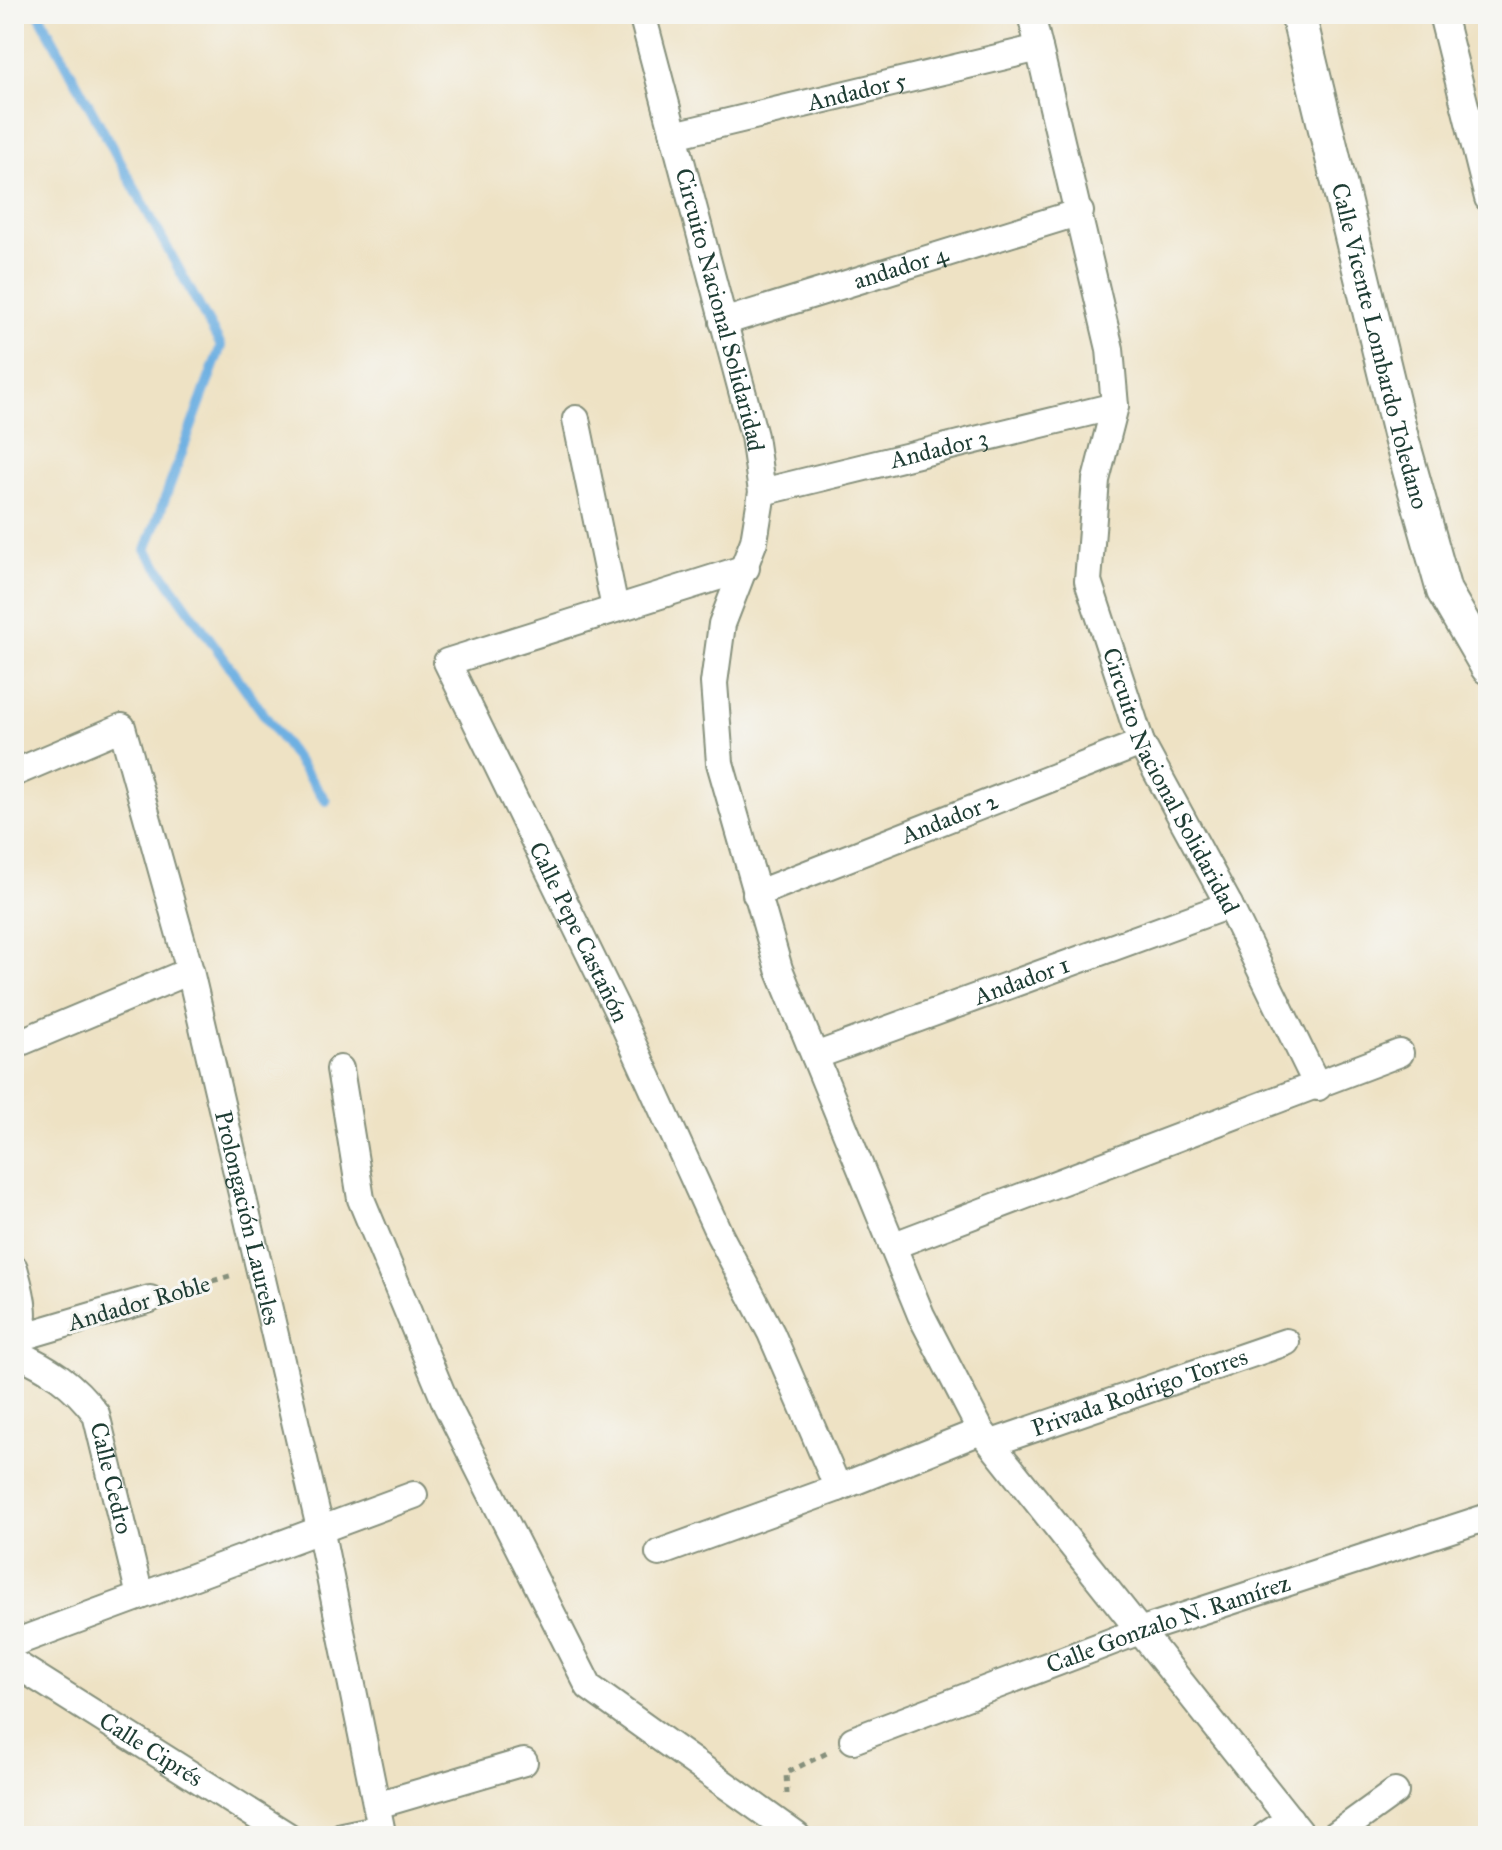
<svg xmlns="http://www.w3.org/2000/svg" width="1502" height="1850" viewBox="0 0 1502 1850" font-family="'IM FELL Great Primer',serif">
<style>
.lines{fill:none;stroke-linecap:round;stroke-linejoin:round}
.stream{stroke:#6eb0e2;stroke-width:10}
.minor-casing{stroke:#86907c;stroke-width:30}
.tertiary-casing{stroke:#86907c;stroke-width:38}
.path{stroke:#86907c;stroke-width:5;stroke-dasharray:6 6;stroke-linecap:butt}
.minor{stroke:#fff;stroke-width:26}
.tertiary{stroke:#fff;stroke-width:34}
.labels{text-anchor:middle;stroke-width:6;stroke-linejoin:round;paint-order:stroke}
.street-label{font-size:24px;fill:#1f3d34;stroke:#f6f6f2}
</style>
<rect width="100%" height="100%" fill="#f6f6f2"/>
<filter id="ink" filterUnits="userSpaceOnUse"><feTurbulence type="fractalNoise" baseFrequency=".0125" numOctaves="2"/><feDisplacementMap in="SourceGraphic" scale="16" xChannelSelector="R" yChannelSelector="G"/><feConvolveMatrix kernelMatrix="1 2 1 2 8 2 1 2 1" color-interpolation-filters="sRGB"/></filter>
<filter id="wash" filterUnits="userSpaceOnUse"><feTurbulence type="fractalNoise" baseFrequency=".006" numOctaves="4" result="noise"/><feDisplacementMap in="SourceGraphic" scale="32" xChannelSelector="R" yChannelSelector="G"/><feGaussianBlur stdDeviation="1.8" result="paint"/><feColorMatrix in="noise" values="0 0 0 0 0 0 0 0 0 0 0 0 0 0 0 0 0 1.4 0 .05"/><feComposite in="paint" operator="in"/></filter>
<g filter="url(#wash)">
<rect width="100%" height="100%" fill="#eee2c4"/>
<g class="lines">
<path class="stream" d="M39,14L221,346L146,550L326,801"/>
</g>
</g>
<g filter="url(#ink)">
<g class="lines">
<defs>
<g id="minor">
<path id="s1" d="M642,14L754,436L762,492L754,541L722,624L714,683L720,763L779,969L921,1315L981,1431L1303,1836"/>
<path id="s2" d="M1031,14L1110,349L1115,406L1096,480L1088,581L1141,743L1229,905L1318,1087"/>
<path d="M1442,14L1488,198"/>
<path id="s3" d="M674,135L1039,48"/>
<path id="s4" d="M723,322L1080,212"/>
<path d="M576,419L615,608"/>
<path id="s5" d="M762,492L1115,406"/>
<path id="s6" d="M746,568L447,662L619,1014L720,1236L771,1333L838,1488"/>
<path id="s7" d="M14,773L122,727L190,971L320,1528L381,1828L342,1836"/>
<path id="s8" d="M756,894L1141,743"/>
<path d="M14,1045L190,971"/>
<path id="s9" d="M815,1056L1229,905"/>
<path d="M340,1069L361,1199L447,1406L589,1687L797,1836"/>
<path d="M892,1246L1400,1053"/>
<path d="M14,1268C21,1293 30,1323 14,1347"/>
<path d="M21,1337L150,1299"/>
<path id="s10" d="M14,1352C49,1368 73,1383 96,1414L140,1596"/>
<path id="s11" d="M992,1443L1286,1342"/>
<path d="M659,1553L838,1488L981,1431"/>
<path d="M14,1643L414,1495"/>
<path id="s12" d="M14,1663L288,1836"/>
<path id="s13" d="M853,1740L1142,1630L1488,1517"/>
<path d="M377,1805L524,1762"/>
<path d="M1265,1836L1290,1819"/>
<path d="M1334,1836L1395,1792"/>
</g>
<g id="tertiary">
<path id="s14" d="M1298,14L1401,438L1444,591L1488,667"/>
</g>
</defs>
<use href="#minor" class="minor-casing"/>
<use href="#tertiary" class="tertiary-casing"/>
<path class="path" d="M178,1291L233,1275
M787,1794L786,1773L831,1751"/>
<use href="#minor" class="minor"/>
<use href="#tertiary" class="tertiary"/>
</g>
</g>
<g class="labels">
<g class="street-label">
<text dy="8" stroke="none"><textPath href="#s3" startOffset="188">Andador 5</textPath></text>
<text dy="8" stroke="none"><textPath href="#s4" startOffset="186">andador 4</textPath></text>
<text dy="8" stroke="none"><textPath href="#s1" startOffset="306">Circuito Nacional Solidaridad</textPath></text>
<text dy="8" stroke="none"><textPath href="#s14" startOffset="342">Calle Vicente Lombardo Toledano</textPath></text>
<text dy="8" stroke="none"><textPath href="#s5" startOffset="182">Andador 3</textPath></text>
<text dy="8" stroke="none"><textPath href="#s2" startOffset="796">Circuito Nacional Solidaridad</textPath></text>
<text dy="8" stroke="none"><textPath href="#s8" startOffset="208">Andador 2</textPath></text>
<text dy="8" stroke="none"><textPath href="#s6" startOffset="614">Calle Pepe Castañón</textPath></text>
<text dy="8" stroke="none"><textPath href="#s9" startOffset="220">Andador 1</textPath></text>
<text dy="8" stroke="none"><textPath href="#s7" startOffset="624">Prolongación Laureles</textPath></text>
<text transform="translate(139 1303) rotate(-16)" y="8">Andador Roble</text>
<text dy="8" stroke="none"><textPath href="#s11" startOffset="156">Privada Rodrigo Torres</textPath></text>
<text dy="8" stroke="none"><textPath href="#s10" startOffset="170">Calle Cedro</textPath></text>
<text dy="8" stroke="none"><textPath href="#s13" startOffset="336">Calle Gonzalo N. Ramírez</textPath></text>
<text dy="8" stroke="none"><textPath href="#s12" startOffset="162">Calle Ciprés</textPath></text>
</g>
</g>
<rect width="1502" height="1850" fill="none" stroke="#f6f6f2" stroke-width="48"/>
</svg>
